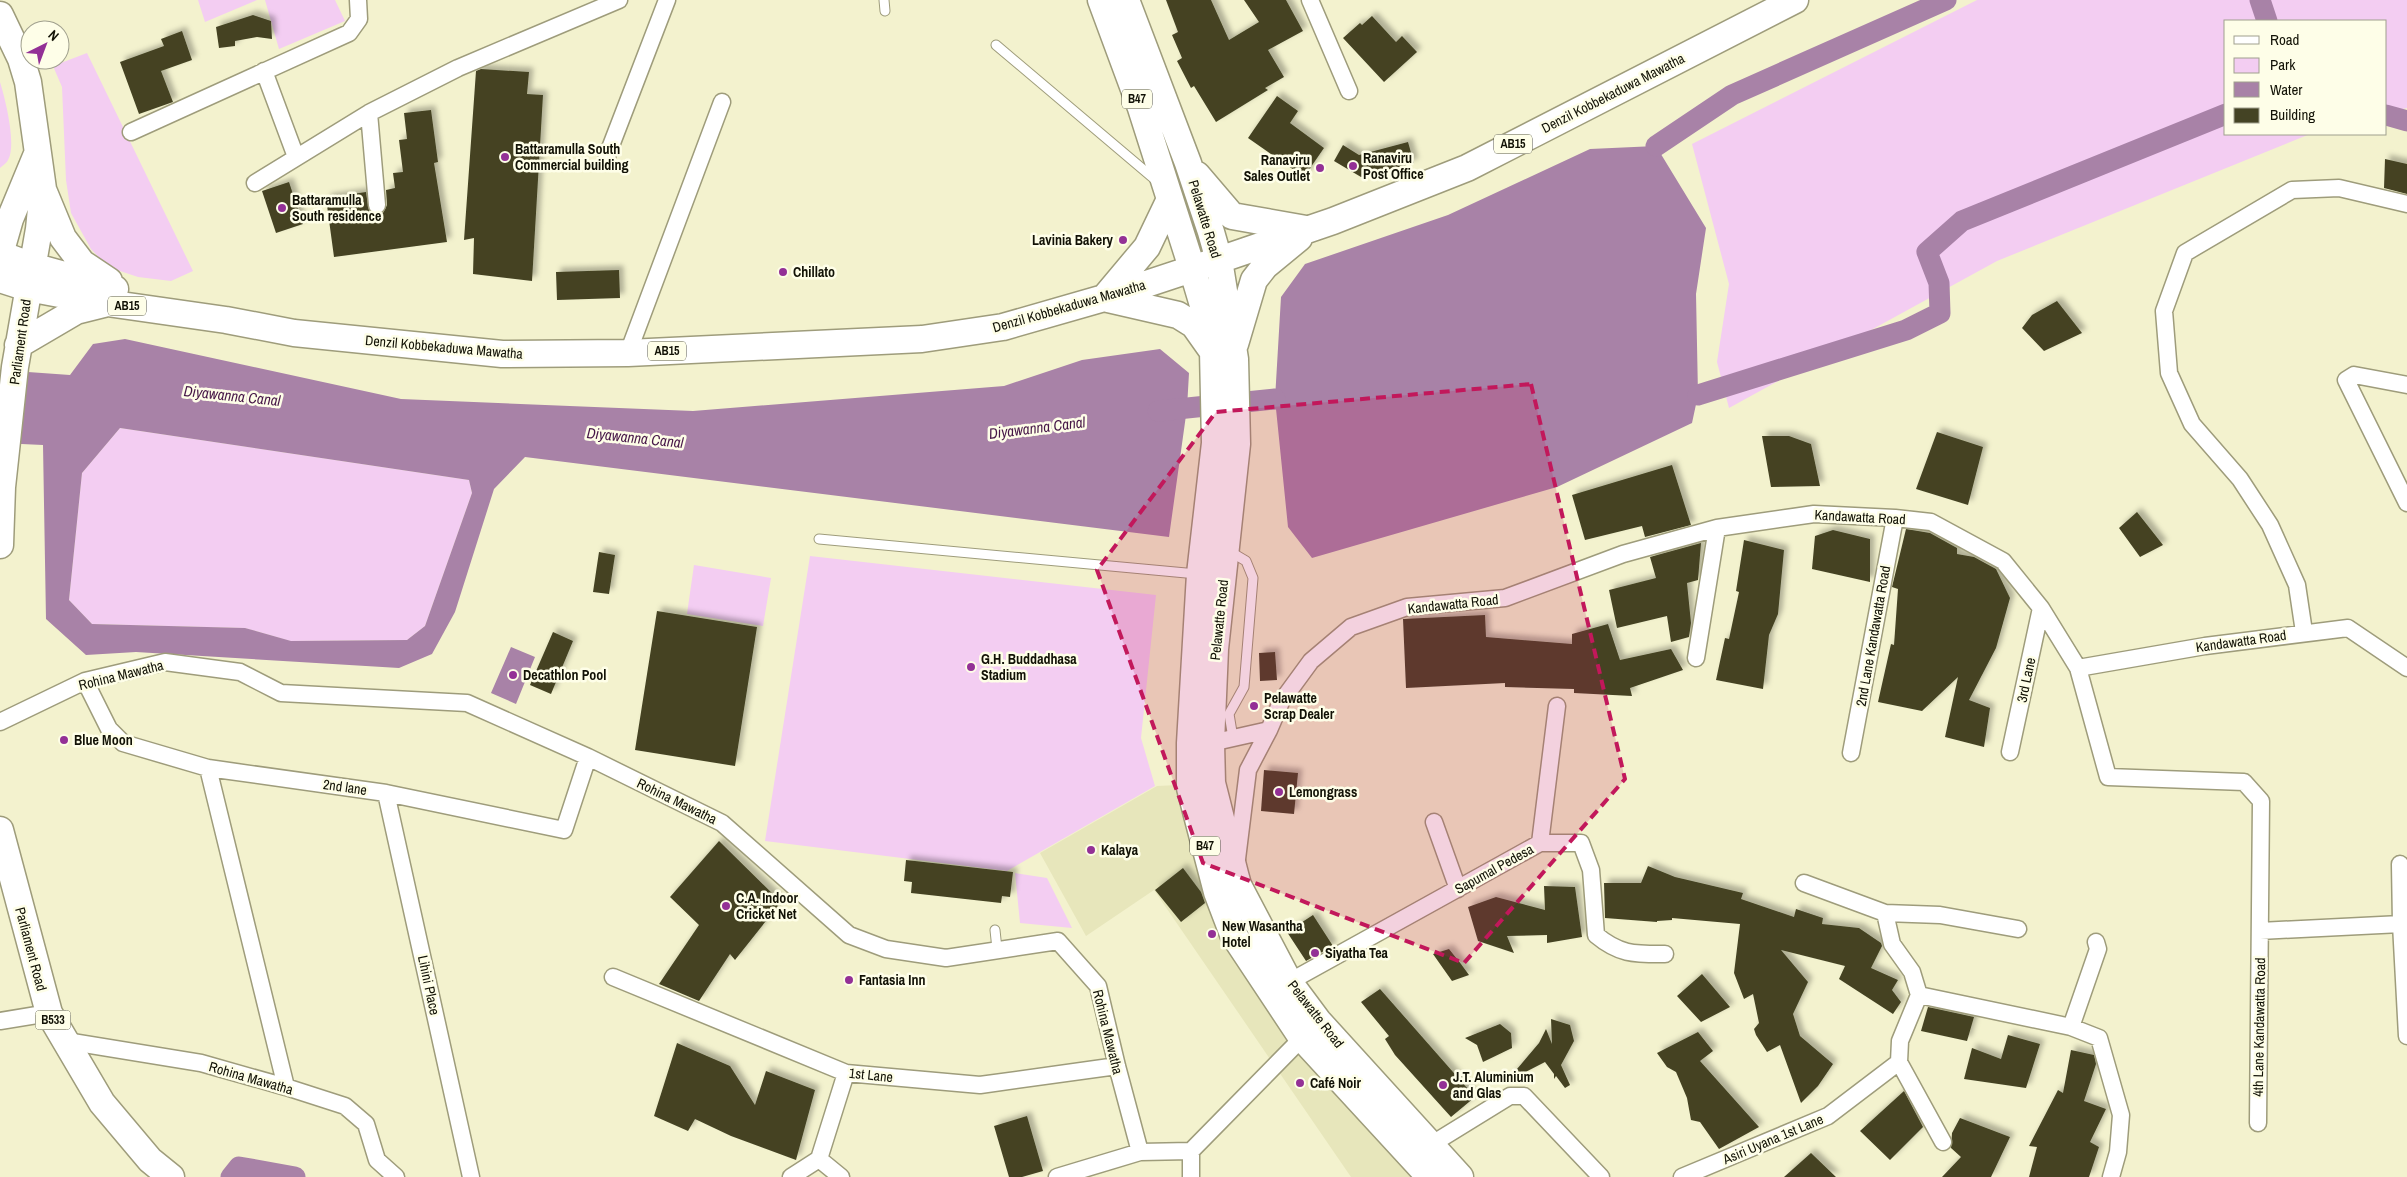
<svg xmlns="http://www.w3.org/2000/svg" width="2407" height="1177" viewBox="0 0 2407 1177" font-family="'Archivo Narrow',sans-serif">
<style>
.built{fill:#e7e6bb}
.green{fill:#f3cdf2}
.water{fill:#a882a7;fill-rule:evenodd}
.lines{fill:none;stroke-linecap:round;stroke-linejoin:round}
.canal{stroke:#a882a7;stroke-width:21}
.building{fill:#444324;filter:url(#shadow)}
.service-casing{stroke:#9e9c7b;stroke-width:11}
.minor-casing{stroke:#9e9c7b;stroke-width:19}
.primary-casing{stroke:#9e9c7b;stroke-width:29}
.service{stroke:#fff;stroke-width:9}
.minor{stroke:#fff;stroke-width:16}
.primary{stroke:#fff;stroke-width:26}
.marked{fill:#c2185b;fill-opacity:0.2;stroke:#c2185b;stroke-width:4;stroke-dasharray:10 6;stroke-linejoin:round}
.poi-dot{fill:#933096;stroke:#fefee8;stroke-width:2}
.labels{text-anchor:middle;stroke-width:5;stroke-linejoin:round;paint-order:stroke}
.shield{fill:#fefee8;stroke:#59594a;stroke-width:1}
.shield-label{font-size:12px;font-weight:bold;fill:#121206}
.street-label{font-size:14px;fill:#121206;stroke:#fefee8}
.poi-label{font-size:14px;font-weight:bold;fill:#121206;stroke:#fefee8;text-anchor:start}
.water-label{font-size:15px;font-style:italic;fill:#461647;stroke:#fefee8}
</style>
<defs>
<filter id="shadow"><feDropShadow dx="4.5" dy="-4.5" stdDeviation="2.5" flood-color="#0004"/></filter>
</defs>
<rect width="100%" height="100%" fill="#f3f2ce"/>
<path class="built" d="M1178,785L1211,894L1418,1177H1351L1154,890L1086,936L1040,853L1157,786Z"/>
<path class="green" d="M198,0H257L205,22Z
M265,0H335L345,21L279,49Z
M1977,0H2407V108L2386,113V21H2226V134H2310L1997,261L1729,408L1717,362L1729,284L1692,144Z
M87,53L193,271L171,281L138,277L108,267L91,249L71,213L66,180L62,87L53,66Z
M0,82C5,98 17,145 8,160C7,163 3,165 0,168Z
M120,428L469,480L472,493L425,626L407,640L290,641L245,628L92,624L69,600L82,473Z
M810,556L1156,595L1141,738L1155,786L1007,871L765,841Z
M694,565L771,578L763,626L687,614Z
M1015,873L1047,878L1072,928L1020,923Z"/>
<path class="water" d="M1656,146L1706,228L1696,294L1698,395L1692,423L1557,487L1312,558L1288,527L1275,399L1281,297L1305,264L1448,215L1590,149Z
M125,339L401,399L693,411L1004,386L1082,360L1160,349L1189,373L1187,408L1169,537L525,457L494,489L455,612L432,654L399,668L136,652L86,655L46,619L43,445L0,443V370L70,375L93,344ZM120,428L469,480L472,493L425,626L407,640L291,641L245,628L92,624L69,600L82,473Z
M511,647L535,657L516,704L491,693Z"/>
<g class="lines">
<path class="canal" d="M2260,0L2267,21
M2386,115L2407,121
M1656,146L1732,95L1946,0
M1698,395L1906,330L1940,313L1939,283L1927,252L1962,221L2226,114
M1158,411L1275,399
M231,1177L239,1167L295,1177"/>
</g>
<path class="building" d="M1166,0H1211L1229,40L1259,22L1244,0H1286L1303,31L1268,50L1284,77L1265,88L1268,90L1216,122L1194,86L1191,88L1177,61L1182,58L1172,35L1178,32Z
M253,15L271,21L272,39L257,37L235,41V46L219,48L216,27Z
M1372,16L1396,42L1402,36L1417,52L1384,82L1343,38L1360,23L1362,25Z
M182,31L192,60L161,71L173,102L139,114L120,62L164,46L161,39Z
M481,69L529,72L527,94L543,95L532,281L473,274L474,238L464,240L476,71Z
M1277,96L1298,111L1290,123L1324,148L1304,177L1248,138Z
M431,110L438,162L434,163L447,242L334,257L326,198L366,192L369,211L377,215L383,213L387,205L386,190L395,188L393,173L403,172L399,140L407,139L404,113Z
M1408,142L1414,163L1361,177L1334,161L1343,145L1359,155Z
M2385,159L2407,164V194L2384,188Z
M289,182L303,224L276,233L262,191Z
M619,270L620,298L557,300L556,272Z
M2057,301L2082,333L2044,351L2022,328L2032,315Z
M1937,432L1983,447L1968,505L1916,489Z
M1762,436H1789L1811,444L1820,486L1771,487Z
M1672,465L1691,525L1645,537L1642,526L1585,540L1572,495Z
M2137,512L2163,545L2140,557L2119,528Z
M1906,529L1930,533L1957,548V554L1974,557L1996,569L2010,598L1996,648L1969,700L1990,708L1984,747L1945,737L1958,677L1922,711L1878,702L1891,644L1894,645L1898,589L1892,587Z
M1833,530L1870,539V582L1812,569L1815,536Z
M1744,540L1784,550L1778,614L1769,635L1763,689L1716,680L1725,638L1729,639L1739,592L1736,591Z
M1701,543L1698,580L1687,583L1691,623L1689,637L1671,642L1667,616L1617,628L1609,590L1656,578L1650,557Z
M599,552L615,555L609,594L593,592Z
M657,611L757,627L735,766L635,750Z
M1485,615L1486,637L1572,644V634L1608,624L1620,660L1671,649L1683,670L1630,688L1632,696L1574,693V689L1505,687V683L1406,688L1403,619Z
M553,632L573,641L551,694L530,685Z
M1275,652L1277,680L1260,681L1259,653Z
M1264,770L1298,773L1294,814L1261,811Z
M719,841L781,902L735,960L730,954L699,1001L659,984L699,925L670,897Z
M906,860L1013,872L1010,897L1002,896L1001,903L911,893L912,882L904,881Z
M1648,866L1675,877L1743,893L1741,899L1794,917L1796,909L1823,918L1822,924L1859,928L1881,943L1882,946L1871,968L1898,980L1892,990L1901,1002L1893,1014L1839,979L1845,966L1781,950L1808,982L1793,1014L1800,1036L1833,1064L1818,1086L1801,1103L1780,1045L1767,1052L1756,1035L1754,1029L1759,1023L1753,994L1744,999L1734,973L1740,924L1672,918V920L1657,921V922L1605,918L1604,883H1641Z
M1183,868L1201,892L1205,903L1181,922L1155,890Z
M1544,886L1575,887L1582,937L1547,943V935L1507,936L1514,953L1478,941L1468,907L1496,897L1545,910Z
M1313,915L1333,946L1306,961L1287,932Z
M1449,949L1461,964L1469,975L1452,981L1433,954Z
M1702,974L1730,1007L1701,1022L1677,996Z
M1380,989L1475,1097L1451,1117L1395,1055L1385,1039L1389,1036L1361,1002Z
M1928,1007L1974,1017L1967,1041L1921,1031Z
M1551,1019L1570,1025L1574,1041L1561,1065L1570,1085L1565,1088L1556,1076L1554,1079V1074L1545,1062L1506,1082L1539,1043L1546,1029L1552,1044Z
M1500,1024L1511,1033L1512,1048L1483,1062L1477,1045L1465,1038Z
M1698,1032L1713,1051L1700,1061L1759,1127L1719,1149L1700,1122L1691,1120L1687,1098L1676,1072L1667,1067L1657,1053Z
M2008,1035L2040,1044L2026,1088L1964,1079L1972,1048L2001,1059Z
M677,1043L730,1066L755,1105L766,1071L815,1090L796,1160L731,1136L695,1119L688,1131L654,1116Z
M2071,1050L2094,1055L2096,1064L2084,1101L2106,1109L2090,1142L2099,1147L2089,1177H2029L2037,1147L2029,1146L2058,1090L2063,1093Z
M1904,1091L1923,1127L1890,1160L1860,1131Z
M1027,1116L1043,1171L1022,1177H1009L994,1126Z
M1960,1118L2010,1137L1991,1177H1942L1961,1157L1951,1148L1952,1133Z
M1811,1153L1836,1177H1784Z"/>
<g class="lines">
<defs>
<path id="service" d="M884,0L885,11
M996,45L1158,182
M819,539L1197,574
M1229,551L1246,561L1253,578L1244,687L1229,714L1233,738
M995,930L997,949"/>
<path id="minor" d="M1310,0L1349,91
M264,71L296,157
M369,113L377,205
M131,132L349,33L359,19L358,0
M607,156L667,0
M255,183L369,113L458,68L619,0
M628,353L722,102
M2407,385L2354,375L2346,380L2407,503
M2304,632L2297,585L2270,525L2240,479L2192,424L2169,373L2164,311L2185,253L2292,190L2339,188L2407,204
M1696,658L1717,528
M2078,668L2205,646L2348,628L2407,668
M85,681L109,729L123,743L208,768L386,793L564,830L588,757
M0,722L85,681L165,662L240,672L281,693L467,703L588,757L722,823L849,935L886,949L946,958L1058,941L1098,986L1117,1066L1140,1152L1191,1151
M1202,743H1211L1269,730L1281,702L1311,661L1351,627L1407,607L1505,598L1623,554L1717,528L1814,514L1895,518L1931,522L2003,561L2041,608L2078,668L2108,777L2244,782L2261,801L2258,1123
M2010,752L2041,608
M1851,753L1895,518
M208,768L286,1087
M386,793L471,1177
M1434,822L1458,889
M1540,843L1557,706
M1237,859L1248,770L1269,730
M1804,883L1885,913L1940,915L2018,929
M1885,913L1892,944L1912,972L1919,995
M2407,923L2401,924L2407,1036
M2260,931L2401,924L2400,864
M613,977L846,1073L980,1085L1117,1066
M1289,982L1540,843H1581L1591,870L1596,935C1620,955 1635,954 1665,954
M1919,995L2071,1027L2099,1038L2121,1115L2118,1152L2111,1177
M0,1021L49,1013
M2071,1027L2098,949L2096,942
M66,1041L201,1063L286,1087L345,1106L366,1124L377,1160L396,1177
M1899,1062L1943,1142
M1424,1149L1510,1096H1524L1601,1177
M819,1159L841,1177
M791,1177L819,1159L846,1073
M1057,1177L1140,1152
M1191,1177V1151L1308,1032
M1682,1177L1828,1116L1899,1062L1900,1041L1919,995"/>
<path id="primary" d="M1101,0L1141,108L1192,268L1205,312L1213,351L1215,443L1200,574L1190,743V788L1217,892L1233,934L1302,1038L1430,1177
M1126,0L1188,163L1211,232L1219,260L1235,359L1237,444L1215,649L1211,743L1212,783L1235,874L1238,885L1289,982L1318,1021L1460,1177
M0,15L21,59L28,82L43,189L39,229L15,367L2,487L0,545
M1197,175L1232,216L1306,229
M44,192L63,238L82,263L109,281
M0,254L32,266L115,289
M0,254L10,219L37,154
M0,279L28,288L107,303L226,320L294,333L502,354L628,353L922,339L1003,327L1104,298L1219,260L1333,221L1467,168L1795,0
M1105,297L1147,247L1170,199
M1104,298L1178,315L1194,325L1211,349
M1235,344L1254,280L1265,266L1299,238
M18,345L76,311L104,304
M0,830L49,1013L102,1103L150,1160L171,1177"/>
</defs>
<use href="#service" class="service-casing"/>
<use href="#minor" class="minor-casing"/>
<use href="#primary" class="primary-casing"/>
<use href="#service" class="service"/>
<use href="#minor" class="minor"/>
<use href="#primary" class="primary"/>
</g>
<path class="marked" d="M1531,384L1625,779L1464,963L1203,863L1097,570L1216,412Z"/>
<g class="poi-dot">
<circle cx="505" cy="157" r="5"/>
<circle cx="1353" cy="166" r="5"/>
<circle cx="1320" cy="168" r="5"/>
<circle cx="282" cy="208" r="5"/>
<circle cx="1123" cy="240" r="5"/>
<circle cx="783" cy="272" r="5"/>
<circle cx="971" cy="667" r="5"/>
<circle cx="513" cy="675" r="5"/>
<circle cx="1254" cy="706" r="5"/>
<circle cx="64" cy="740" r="5"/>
<circle cx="1279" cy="792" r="5"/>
<circle cx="1091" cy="850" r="5"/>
<circle cx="726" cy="906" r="5"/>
<circle cx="1212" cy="934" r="5"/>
<circle cx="1315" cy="953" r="5"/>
<circle cx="849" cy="980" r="5"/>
<circle cx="1300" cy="1083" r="5"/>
<circle cx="1443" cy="1085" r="5"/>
</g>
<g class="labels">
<g class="shield">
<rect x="1122" y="89.5" width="30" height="19" rx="4"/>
<rect x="1494" y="134.5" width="38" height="19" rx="4"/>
<rect x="108" y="296.5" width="38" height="19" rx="4"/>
<rect x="648" y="341.5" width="38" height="19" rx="4"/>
<rect x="1190" y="836.5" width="30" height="19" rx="4"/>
<rect x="35.5" y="1010.5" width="35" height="19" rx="4"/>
</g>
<g class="shield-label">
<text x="1137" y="103">B47</text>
<text x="1513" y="148">AB15</text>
<text x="127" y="310">AB15</text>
<text x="667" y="355">AB15</text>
<text x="1205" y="850">B47</text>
<text x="53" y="1024">B533</text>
</g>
<g class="street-label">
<text transform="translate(1613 93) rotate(-27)" y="5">Denzil Kobbekaduwa Mawatha</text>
<text transform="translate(1205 219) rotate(73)" y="5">Pelawatte Road</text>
<text transform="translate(1069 306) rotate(-16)" y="5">Denzil Kobbekaduwa Mawatha</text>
<text transform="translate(20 342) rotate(-82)" y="5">Parliament Road</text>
<text transform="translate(444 347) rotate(5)" y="5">Denzil Kobbekaduwa Mawatha</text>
<text transform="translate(1860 517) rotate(3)" y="5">Kandawatta Road</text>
<text transform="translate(1453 604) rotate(-6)" y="5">Kandawatta Road</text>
<text transform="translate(1219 620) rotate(-84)" y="5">Pelawatte Road</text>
<text transform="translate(1873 636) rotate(-80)" y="5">2nd Lane Kandawatta Road</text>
<text transform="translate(2241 641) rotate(-8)" y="5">Kandawatta Road</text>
<text transform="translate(121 675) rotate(-14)" y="5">Rohina Mawatha</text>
<text transform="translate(2026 680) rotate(-78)" y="5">3rd Lane</text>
<text transform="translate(345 787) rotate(8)" y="5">2nd lane</text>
<text transform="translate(677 801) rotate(26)" y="5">Rohina Mawatha</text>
<text transform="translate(1494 869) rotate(-29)" y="5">Sapumal Pedesa</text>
<text transform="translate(31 949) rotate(75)" y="5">Parliament Road</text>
<text transform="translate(429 985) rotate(78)" y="5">Lihini Place</text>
<text transform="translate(1316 1014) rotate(52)" y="5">Pelawatte Road</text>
<text transform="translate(2259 1027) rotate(-89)" y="5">4th Lane Kandawatta Road</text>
<text transform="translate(1108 1032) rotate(76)" y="5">Rohina Mawatha</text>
<text transform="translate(871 1075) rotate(6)" y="5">1st Lane</text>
<text transform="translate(251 1078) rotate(16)" y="5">Rohina Mawatha</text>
<text transform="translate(1773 1139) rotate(-23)" y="5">Asiri Uyana 1st Lane</text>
</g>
<g class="poi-label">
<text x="515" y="154">Battaramulla South<tspan x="515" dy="16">Commercial building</tspan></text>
<text x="1363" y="163">Ranaviru<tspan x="1363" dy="16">Post Office</tspan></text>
<text x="1310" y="165" text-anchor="end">Ranaviru<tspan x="1310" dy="16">Sales Outlet</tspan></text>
<text x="292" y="205">Battaramulla<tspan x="292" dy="16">South residence</tspan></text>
<text x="1113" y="245" text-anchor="end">Lavinia Bakery</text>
<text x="793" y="277">Chillato</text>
<text x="981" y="664">G.H. Buddadhasa<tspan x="981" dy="16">Stadium</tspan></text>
<text x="523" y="680">Decathlon Pool</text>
<text x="1264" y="703">Pelawatte<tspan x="1264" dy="16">Scrap Dealer</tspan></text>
<text x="74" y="745">Blue Moon</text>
<text x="1289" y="797">Lemongrass</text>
<text x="1101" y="855">Kalaya</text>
<text x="736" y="903">C.A. Indoor<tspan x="736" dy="16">Cricket Net</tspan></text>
<text x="1222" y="931">New Wasantha<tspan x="1222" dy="16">Hotel</tspan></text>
<text x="1325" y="958">Siyatha Tea</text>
<text x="859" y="985">Fantasia Inn</text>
<text x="1453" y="1082">J.T. Aluminium<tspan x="1453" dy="16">and Glas</tspan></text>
<text x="1310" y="1088">Café Noir</text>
</g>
<g class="water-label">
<text transform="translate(232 396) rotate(6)" y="5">Diyawanna Canal</text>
<text transform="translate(1037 428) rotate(-7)" y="5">Diyawanna Canal</text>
<text transform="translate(635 438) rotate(6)" y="5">Diyawanna Canal</text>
</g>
</g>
<rect x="2224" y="20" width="162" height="115" fill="#fefee8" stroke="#a0a08e"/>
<rect x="2234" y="36" width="25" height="8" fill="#ffffff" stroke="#a0a08e"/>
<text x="2270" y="45" font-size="15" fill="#121206">Road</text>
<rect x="2234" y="58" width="25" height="15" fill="#f3cdf2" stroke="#a0a08e"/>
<text x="2270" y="70" font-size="15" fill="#121206">Park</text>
<rect x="2234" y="82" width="25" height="15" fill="#a882a7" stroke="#a0a08e"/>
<text x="2270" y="95" font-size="15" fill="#121206">Water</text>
<rect x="2234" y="108" width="25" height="15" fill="#444324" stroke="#a0a08e"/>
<text x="2270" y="120" font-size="15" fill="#121206">Building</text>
<g transform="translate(45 45) rotate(42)"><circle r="24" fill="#fefee8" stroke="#a0a08e"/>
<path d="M0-4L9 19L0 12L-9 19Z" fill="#933096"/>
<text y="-8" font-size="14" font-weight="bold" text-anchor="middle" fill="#121206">N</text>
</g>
</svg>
